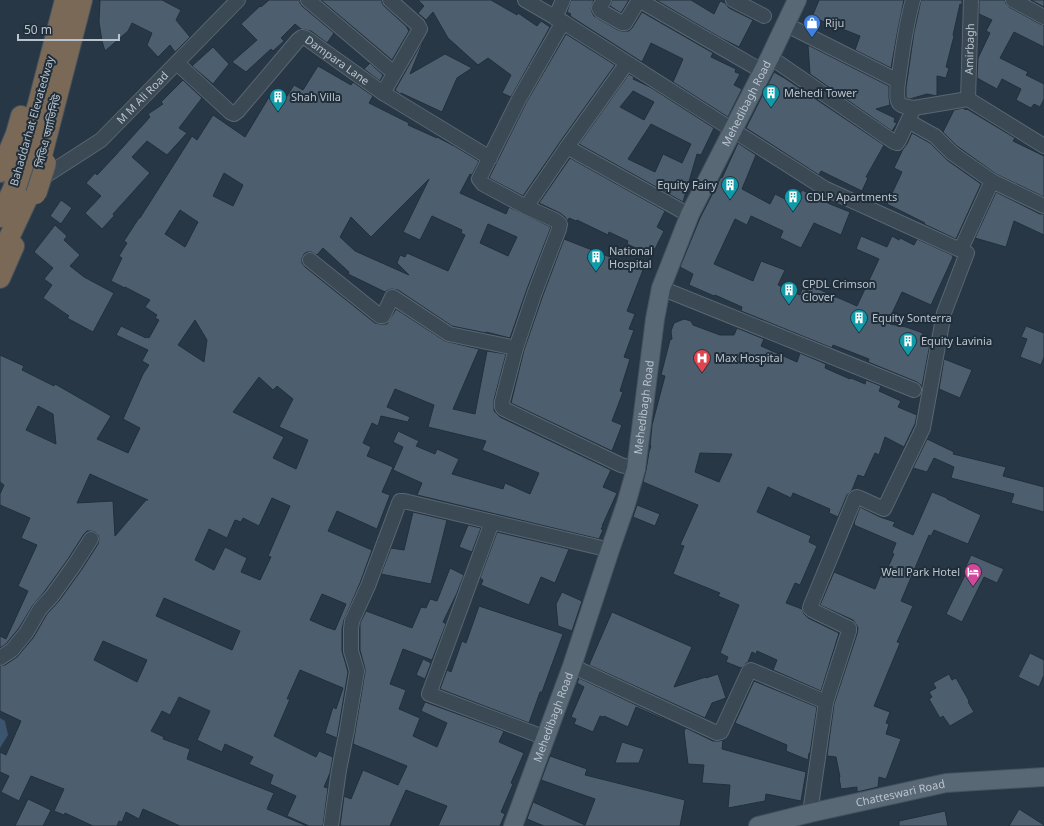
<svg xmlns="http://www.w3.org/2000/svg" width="1044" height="826" viewBox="0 0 1044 826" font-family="'Noto Sans','Noto Sans Bengali',sans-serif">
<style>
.water{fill:#3a556d}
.building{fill:#4d5f6e;stroke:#22303c;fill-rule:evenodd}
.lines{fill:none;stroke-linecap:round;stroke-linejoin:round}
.minor-casing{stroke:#5a6672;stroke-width:16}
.major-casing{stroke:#45525e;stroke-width:20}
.highway-casing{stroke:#46535f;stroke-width:22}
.minor{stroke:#3b4955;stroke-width:14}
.major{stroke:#596875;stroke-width:18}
.highway{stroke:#7b6958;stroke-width:20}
.highway-bridge-casing{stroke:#46535f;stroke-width:22;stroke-linecap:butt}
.highway-bridge{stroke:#7b6958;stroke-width:20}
.labels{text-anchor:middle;stroke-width:4;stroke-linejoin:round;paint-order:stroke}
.poi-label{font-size:11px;fill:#b9c3ce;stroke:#202e3a;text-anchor:start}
.street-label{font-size:11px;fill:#b9c3ce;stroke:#202e3a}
</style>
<rect width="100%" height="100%" fill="#273745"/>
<path class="water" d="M0,718L5,721L8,735L0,748Z"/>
<path class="building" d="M100,0H162L181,10L176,20L190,37L175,52L170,45L158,57L147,45L152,33L132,23L128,31L105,51L102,41L99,22Z
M269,0H300V3L302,6L334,33L327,43L311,31L301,29L295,24L281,38L284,41L273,51L271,49L246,72L232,62L257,40L241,24L260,6L261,7Z
M321,0H382V3L384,6L406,26L409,31L392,60Z
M418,0H491L517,15L518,13L537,26L541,21L550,27L511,97L502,93L511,75L488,58L478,65L448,38L433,12L426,20L418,13L424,6Z
M571,0H594L591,8L592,12L594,16L618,30L622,31H629L632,28L642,12L713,53L711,57L736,69L735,72L740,74L734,85L742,89L728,117L673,82L683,59L651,43L642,62L570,16L571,14L567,12Z
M612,0H629L621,13L610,6Z
M656,0H691L714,14L720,1L725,3L729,8L753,20L739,47L721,38Z
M819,0H904L898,29L891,68L855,50L860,36L812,17Z
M921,0H962V5L960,4L953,35L954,36L946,67L949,68L946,78L937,76V96L927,94L910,99L906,98V88L914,32Z
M979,0H1005L1006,4L1009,7L1040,24L1044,25V47L1014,32L1000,58L1028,72L1026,75L1044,84V99L1040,107L1034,104L1031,108L1016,100L1021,89L1002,79L997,89L977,78L978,58L990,33L986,31L992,20L979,14Z
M1031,0H1044V7Z
M566,34L615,65L560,142L523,196L489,178L526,103Z
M422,42H423L410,74L445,54L472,68L457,78L442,112L401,93L400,94L395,90Z
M808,45L889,86V97L890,105L876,109L895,118L894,122L897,123L892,131L810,74Z
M213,47L229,64L213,84L192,66Z
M370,63L383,75L380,81L364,69Z
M318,66L351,85L353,82L373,96L369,103L409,123L408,125L437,138V137L456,147L479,161L472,175L470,174L460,193L506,214L509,207L551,227L527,289L510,338L486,332V333L452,326L398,290L392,289L388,290L385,292L348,274L349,272L323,248L317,255L311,252H307L304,254L302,259V263L305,267L375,323L380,324H387L396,309L445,341L479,349L453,409L475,414L487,351L506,354L494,400V411L500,417L611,470L603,487L617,493L602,526H603L601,529L603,530L599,539L417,495L422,483L393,470L403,447L393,442L398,431L419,441L416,446L435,454L437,449L459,459L452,474L503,489L505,483L530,494L539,473L482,450L486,441L428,427L434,405L395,389L387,407L410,417L408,422L381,416L378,426L372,423L363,443L371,447L367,456L393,467L382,492L390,495L377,529L337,511L328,531L372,550L360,583L344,620L342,629V651L348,672L337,738L325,733L333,707L336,709L343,688L300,670L287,699H290L274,736L316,757L319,751L333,757L330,773L324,787L328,788L323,826H309L287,816L296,796L270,784L273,775L249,764L253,757L225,744L222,752L197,740L210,711L179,697L170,715L162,711L151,731L164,737L163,739L190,749L187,759L274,793L267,809L307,826H180L143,809L139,819L126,812L122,822L119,821L117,826H93L65,813L64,815L54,811L64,789L31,776L19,801L1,792L9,776L0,772V752L6,755L21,721L0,711V666L5,665L17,657L33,638L47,614L59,601L82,569L98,544L99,539L98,535L95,532L91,531H87L84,534L68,559L45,591L33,605L19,628L6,644L0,648V636L6,639L28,591L18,586L37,545L21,538L30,518L0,505V494L4,485L0,482V355L24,366L22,370L54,386L55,384L111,416L97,439L128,453L140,428L123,419L143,374L149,365L142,361L148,350L116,335L121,326L146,338L147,337L149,338L159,320L155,318L157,315L145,307L150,300L125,287V288L111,281L122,258L119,256L127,243L124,241L139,218H140L192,136L197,140L213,115L245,137L269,97L282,104L294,85L303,90ZM224,173L243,185L233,206L213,196ZM429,179L403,232L420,240L432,216L462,230L461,233L465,235L448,271L407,253L405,257L400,255L397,263L409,275L355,251L340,237L351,217L371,237ZM180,210L198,222L185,247L165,234ZM488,224L517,237L508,256L480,243ZM195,320L207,340L204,362L178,345ZM259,377L273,390L277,386L293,399L279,427L308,440L296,469L273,458L284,437L233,412ZM38,406L53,414L56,444L26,430ZM90,474L148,500H146L115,536L113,501L77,503ZM272,498L290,506L268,556L271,557L260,580L241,572L247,558L225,547L214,570L195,560L209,529L227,538L235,520L241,522L243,518L259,526ZM322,594L346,604L335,630L326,627L310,620ZM164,598L240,631L232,650L156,616ZM103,641L147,660L137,682L94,660Z
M774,72L786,79L884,145L866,177L868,178L862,191L821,171L819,175L746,128Z
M629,74L634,77L633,79L650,87L714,128L701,155L697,154L683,202L579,144ZM633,91L654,102L644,120L620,107ZM651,124L691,144L682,163L663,154L655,172L628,159Z
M183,80L202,98L179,128L187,133L167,155L147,141L132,157L150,173L113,214L114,216L102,229L85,213L101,196L86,183L95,173L97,175L113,158L150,117L148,114L163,104L161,102Z
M963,108L966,110L967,109L1015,138L1013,141L1044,156V197L996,174L957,146L943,132L954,110Z
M912,133L930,143L947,160L981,184L956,239L924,224L925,223L887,204L902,172L894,168L903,149L907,144Z
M738,143L756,155L742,189L770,204L775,194L795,204L802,190L830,204L850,212L841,235L814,223L801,248L780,238L783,231L751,216L747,225L735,219L714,264L753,281L761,261L785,270L778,285L800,295L802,289L808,291L809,285L857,306L879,259L856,249L861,236L887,247L892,236L899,240L900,238L914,245L917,239L952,255L953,257L931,305L902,292L889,320H891L890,324L906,327L923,333L920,340L930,344L922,386L917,382L868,362L869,359L833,345L832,348L741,311L742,307L715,295L714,296L689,285L693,274L680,267L700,218L721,177L722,178Z
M570,158L665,211L657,227L664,231L655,249L652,248L649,254L627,244L628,241L609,232L608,235L577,220L576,221L569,218L568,221L565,217L560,213L539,203Z
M996,192L1040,214H1044V235L1014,221L1006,247L975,238Z
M61,200L72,208L61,224L50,216Z
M55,225L67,236L64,240L80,255L70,266L84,277L114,293L93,332L67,318L69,316L43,298L52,285L44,279L53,268L34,252Z
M564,239L643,270L627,311L635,314L629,329L634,330L624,357L630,359L620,391L623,392L612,421L622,425L612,451L511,403L524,350L543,295Z
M684,319L691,321L693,325L720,335H734L737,328L764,339L761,346L797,362L800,353L826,364L825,368L850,379L851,378L865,384L866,380L881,386L879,391L901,401L898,407L917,415L915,424L904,447L885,437L879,455L875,453L864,477L858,475L852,490L847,495L838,517L829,513L830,509L793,493L791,498L768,487L757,512L811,536L809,542L817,546L800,585L795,583L786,603L802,609L804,614L808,618L839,633L821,691L773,670L777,660L757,651L756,654L752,652L748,662L745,664L741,668L726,662L728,657L720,653L739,605L718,596L720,593L673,574L684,546L680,545L698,505L643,482L646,470L649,452L651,446H650L652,425L665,376L661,375L670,340L672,339L671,331L674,323ZM700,453L732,454L719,482L695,472Z
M1026,326L1044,333V357L1041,365L1020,357L1027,339L1021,337Z
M944,359L972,370L960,398L939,389Z
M927,439L954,452L953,454L1006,467L1003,476L1044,487V512L1011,503L1014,494L951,478L954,467L934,458L927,472L913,468Z
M932,492L947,498V499L981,515L968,544L934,530L931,536L929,535L901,601L913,606L897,642L900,643L874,706L890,712L886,723L889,724L886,734L901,739L886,779L879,777L878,787L857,792V787L841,789L839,777H840L836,757L827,756L834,704L857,634L858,628L856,624L853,620L820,605L834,572L875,589L881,574L884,576L894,554L892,553L896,543L854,525L855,524L854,523L860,507L880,517L895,522L893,526L913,535Z
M637,505L660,514L655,526L633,517Z
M413,512L447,520L431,584L381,574L391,548L404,550Z
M468,525L481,528L472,552L459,547Z
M497,532L569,549L555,583L541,577L529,605L481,585L483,580L480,578Z
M971,555L1004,569L997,583L984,577L962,622L946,614L969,567L966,566Z
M450,568L464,575L457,593L443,622L446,624L432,660L403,649L390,684L406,690L399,709L420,718L413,736L437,747L447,723L421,711L425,702L504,731L499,742L524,753L511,783L513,784L501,812L505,814L500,826H438L447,806L406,790L390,826H340L344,796L351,799L363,770L398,785L407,766L353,744L365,672V669L360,650V623L366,611L412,628L421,607L426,608L430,599L437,601Z
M562,592L582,601L572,631L558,626L556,604Z
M479,606L563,634L542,692H540L529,723L440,689L447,670L451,672L462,641L466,643Z
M612,612L692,647L674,687L706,677V678L718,674L726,698L712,703L705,718L589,665Z
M1030,653L1044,660V675L1039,687L1018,677Z
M423,659L431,663L425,679L416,675Z
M949,674L952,680L956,678L969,701L968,702L974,712L950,726L943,716L940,718L929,699L932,697L929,692L936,688L933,683Z
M579,678L664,718L663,719L636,707L628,727L604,716L603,717L600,716L593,732L574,724L576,719L571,717L584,687L577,683Z
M754,681L817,707L810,753H809L808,760L786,751L787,745L735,723Z
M686,728L713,741H719L723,740L722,749L806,772L801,801L766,794L765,801L728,808L730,785L702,783L704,765L688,764L684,731Z
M622,742L644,749L639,763H615Z
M550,756L587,769L585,775L685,800L680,826H544L527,819L533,802L585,825L595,799L541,780Z
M28,799L51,810L43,826H15Z
M1019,809L1044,825V826H1009Z
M945,811L948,826H899V821Z"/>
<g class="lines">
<defs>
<g id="minor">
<path d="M308,0L394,73"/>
<path d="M525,0L563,22L824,188L967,253L944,313L923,428L884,509L860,498L857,497L855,498L811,605L810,608L812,610L849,628V631L826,702L810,813"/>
<path d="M604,0L599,8L601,11L622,23H625L639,0"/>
<path d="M639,0L762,71"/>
<path d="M733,0L764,16"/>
<path d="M913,0C907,20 904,41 901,61C900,72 895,91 898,101C900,107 909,107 914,108"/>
<path d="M1013,0L1044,17"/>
<path d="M555,18L563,0"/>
<path d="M785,24L898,81"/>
<path d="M770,57L894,142L897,143L899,140L914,108L968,99L1044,146"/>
<path id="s1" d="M177,63L230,112L234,114L238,111L298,40L302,37L306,38L383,93L420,29L418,25L390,0"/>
<path d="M627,63L567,147L682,211L690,214"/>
<path d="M383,93L490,158"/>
<path id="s2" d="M968,99L971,0"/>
<path d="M908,121L935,136L952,153L992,181"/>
<path id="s3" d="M39,180L101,140L238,0"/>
<path d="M526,207L567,147"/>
<path d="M961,249L992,181L1044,206"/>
<path d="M310,260L380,316H383L392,297H393L449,334L516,348L535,292L559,229L560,224L555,220L526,207L483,184L479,179L519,99L563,22"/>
<path d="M661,288L914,390"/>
<path d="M516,348L502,402V407L504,409L621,465L636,469"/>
<path d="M492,522L429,694L546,738"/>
<path d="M0,658L12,650L26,633L40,609L52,596L75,564L91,539"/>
<path d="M572,666L717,733L721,732L749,671L751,670L826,702"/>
<path d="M331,826L339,770L347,730L357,671L351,651V629L352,621L368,586L399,503L400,501H404L610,550"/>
</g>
<g id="major">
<path id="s4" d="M513,826L572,666L610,550L626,504L636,469L655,319L661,288L690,214L770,57L797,0"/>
<path id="s5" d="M758,826L810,813L946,783L1044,777"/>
</g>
<path id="highway" d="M0,172L16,134L21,116
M0,217L13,189L38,104L65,0
M0,257L35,182L82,0
M0,278L14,246"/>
</defs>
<use href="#minor" class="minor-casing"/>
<use href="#major" class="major-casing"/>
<use href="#highway" class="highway-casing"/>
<use href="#minor" class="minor"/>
<use href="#major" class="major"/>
<use href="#highway" class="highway"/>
<defs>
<path id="highway-bridge" d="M36,194L46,163"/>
</defs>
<use href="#highway-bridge" class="highway-bridge-casing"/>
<use href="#highway-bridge" class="highway-bridge"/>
</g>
<defs>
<symbol id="shop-pin" viewBox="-11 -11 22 30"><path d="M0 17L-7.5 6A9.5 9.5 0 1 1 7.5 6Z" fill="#3f7fe0" stroke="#202e3a"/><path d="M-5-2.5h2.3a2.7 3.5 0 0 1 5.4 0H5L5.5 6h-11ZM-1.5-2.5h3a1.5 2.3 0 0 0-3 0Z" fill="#fff"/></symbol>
<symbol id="building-pin" viewBox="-11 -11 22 30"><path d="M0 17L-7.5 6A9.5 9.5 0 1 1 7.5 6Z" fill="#0f9aa8" stroke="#202e3a"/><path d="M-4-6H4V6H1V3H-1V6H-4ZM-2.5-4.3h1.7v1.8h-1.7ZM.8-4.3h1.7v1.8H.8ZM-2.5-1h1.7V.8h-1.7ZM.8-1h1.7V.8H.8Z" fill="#fff"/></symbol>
<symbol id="hospital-pin" viewBox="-11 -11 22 30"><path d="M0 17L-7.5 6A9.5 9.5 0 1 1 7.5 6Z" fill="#e0444e" stroke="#202e3a"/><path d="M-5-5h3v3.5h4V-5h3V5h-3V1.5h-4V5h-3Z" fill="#fff"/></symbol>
<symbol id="hotel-pin" viewBox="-11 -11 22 30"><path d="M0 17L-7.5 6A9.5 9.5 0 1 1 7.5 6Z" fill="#d1479c" stroke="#202e3a"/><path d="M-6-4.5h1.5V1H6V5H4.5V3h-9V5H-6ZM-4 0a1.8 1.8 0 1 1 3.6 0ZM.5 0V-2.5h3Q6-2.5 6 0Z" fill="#fff"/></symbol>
</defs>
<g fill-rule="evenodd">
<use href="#shop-pin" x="802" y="13" width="20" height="27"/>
<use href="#building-pin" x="761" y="83" width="20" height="27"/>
<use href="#building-pin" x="268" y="87" width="20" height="27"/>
<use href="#building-pin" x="720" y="175" width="20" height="27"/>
<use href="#building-pin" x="783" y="187" width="20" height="27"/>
<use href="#building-pin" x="586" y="247" width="20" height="27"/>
<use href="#building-pin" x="779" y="280" width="20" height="27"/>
<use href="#building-pin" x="849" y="308" width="20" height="27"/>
<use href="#building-pin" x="898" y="331" width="20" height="27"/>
<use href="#hospital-pin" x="692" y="348" width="20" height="27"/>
<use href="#hotel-pin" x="963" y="562" width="20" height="27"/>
</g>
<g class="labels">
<g class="poi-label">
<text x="825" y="27">Riju</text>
<text x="784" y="97">Mehedi Tower</text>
<text x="291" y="101">Shah Villa</text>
<text x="717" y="189" text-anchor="end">Equity Fairy</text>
<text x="806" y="201">CDLP Apartments</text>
<text x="609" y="255">National<tspan x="609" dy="13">Hospital</tspan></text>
<text x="802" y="288">CPDL Crimson<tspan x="802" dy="13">Clover</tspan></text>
<text x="872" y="322">Equity Sonterra</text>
<text x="921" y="345">Equity Lavinia</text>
<text x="715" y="362">Max Hospital</text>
<text x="960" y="576" text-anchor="end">Well Park Hotel</text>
</g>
<g class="street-label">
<text dy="4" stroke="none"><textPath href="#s2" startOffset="50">Amirbagh</textPath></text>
<text dy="4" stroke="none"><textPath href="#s1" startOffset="222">Dampara Lane</textPath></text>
<text dy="4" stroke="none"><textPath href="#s3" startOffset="133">M M Ali Road</textPath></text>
<text dy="4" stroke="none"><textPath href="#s4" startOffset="764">Mehedibagh Road</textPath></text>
<text transform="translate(32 121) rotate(-74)" y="4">Bahaddarhat Elevatedway</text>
<text transform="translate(48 131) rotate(-76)" y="4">সিডিএ অ্যাভিনিউ</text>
<text dy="4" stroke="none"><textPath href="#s4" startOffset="440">Mehedibagh Road</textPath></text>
<text dy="4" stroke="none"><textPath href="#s4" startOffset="116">Mehedibagh Road</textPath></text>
<text dy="4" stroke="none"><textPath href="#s5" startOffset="146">Chatteswari Road</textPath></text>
</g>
</g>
<path d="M18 34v6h101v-6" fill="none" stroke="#b9c3ce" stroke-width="2"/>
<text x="24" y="34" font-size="12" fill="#b9c3ce" stroke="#202e3a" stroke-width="3" paint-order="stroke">50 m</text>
</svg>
